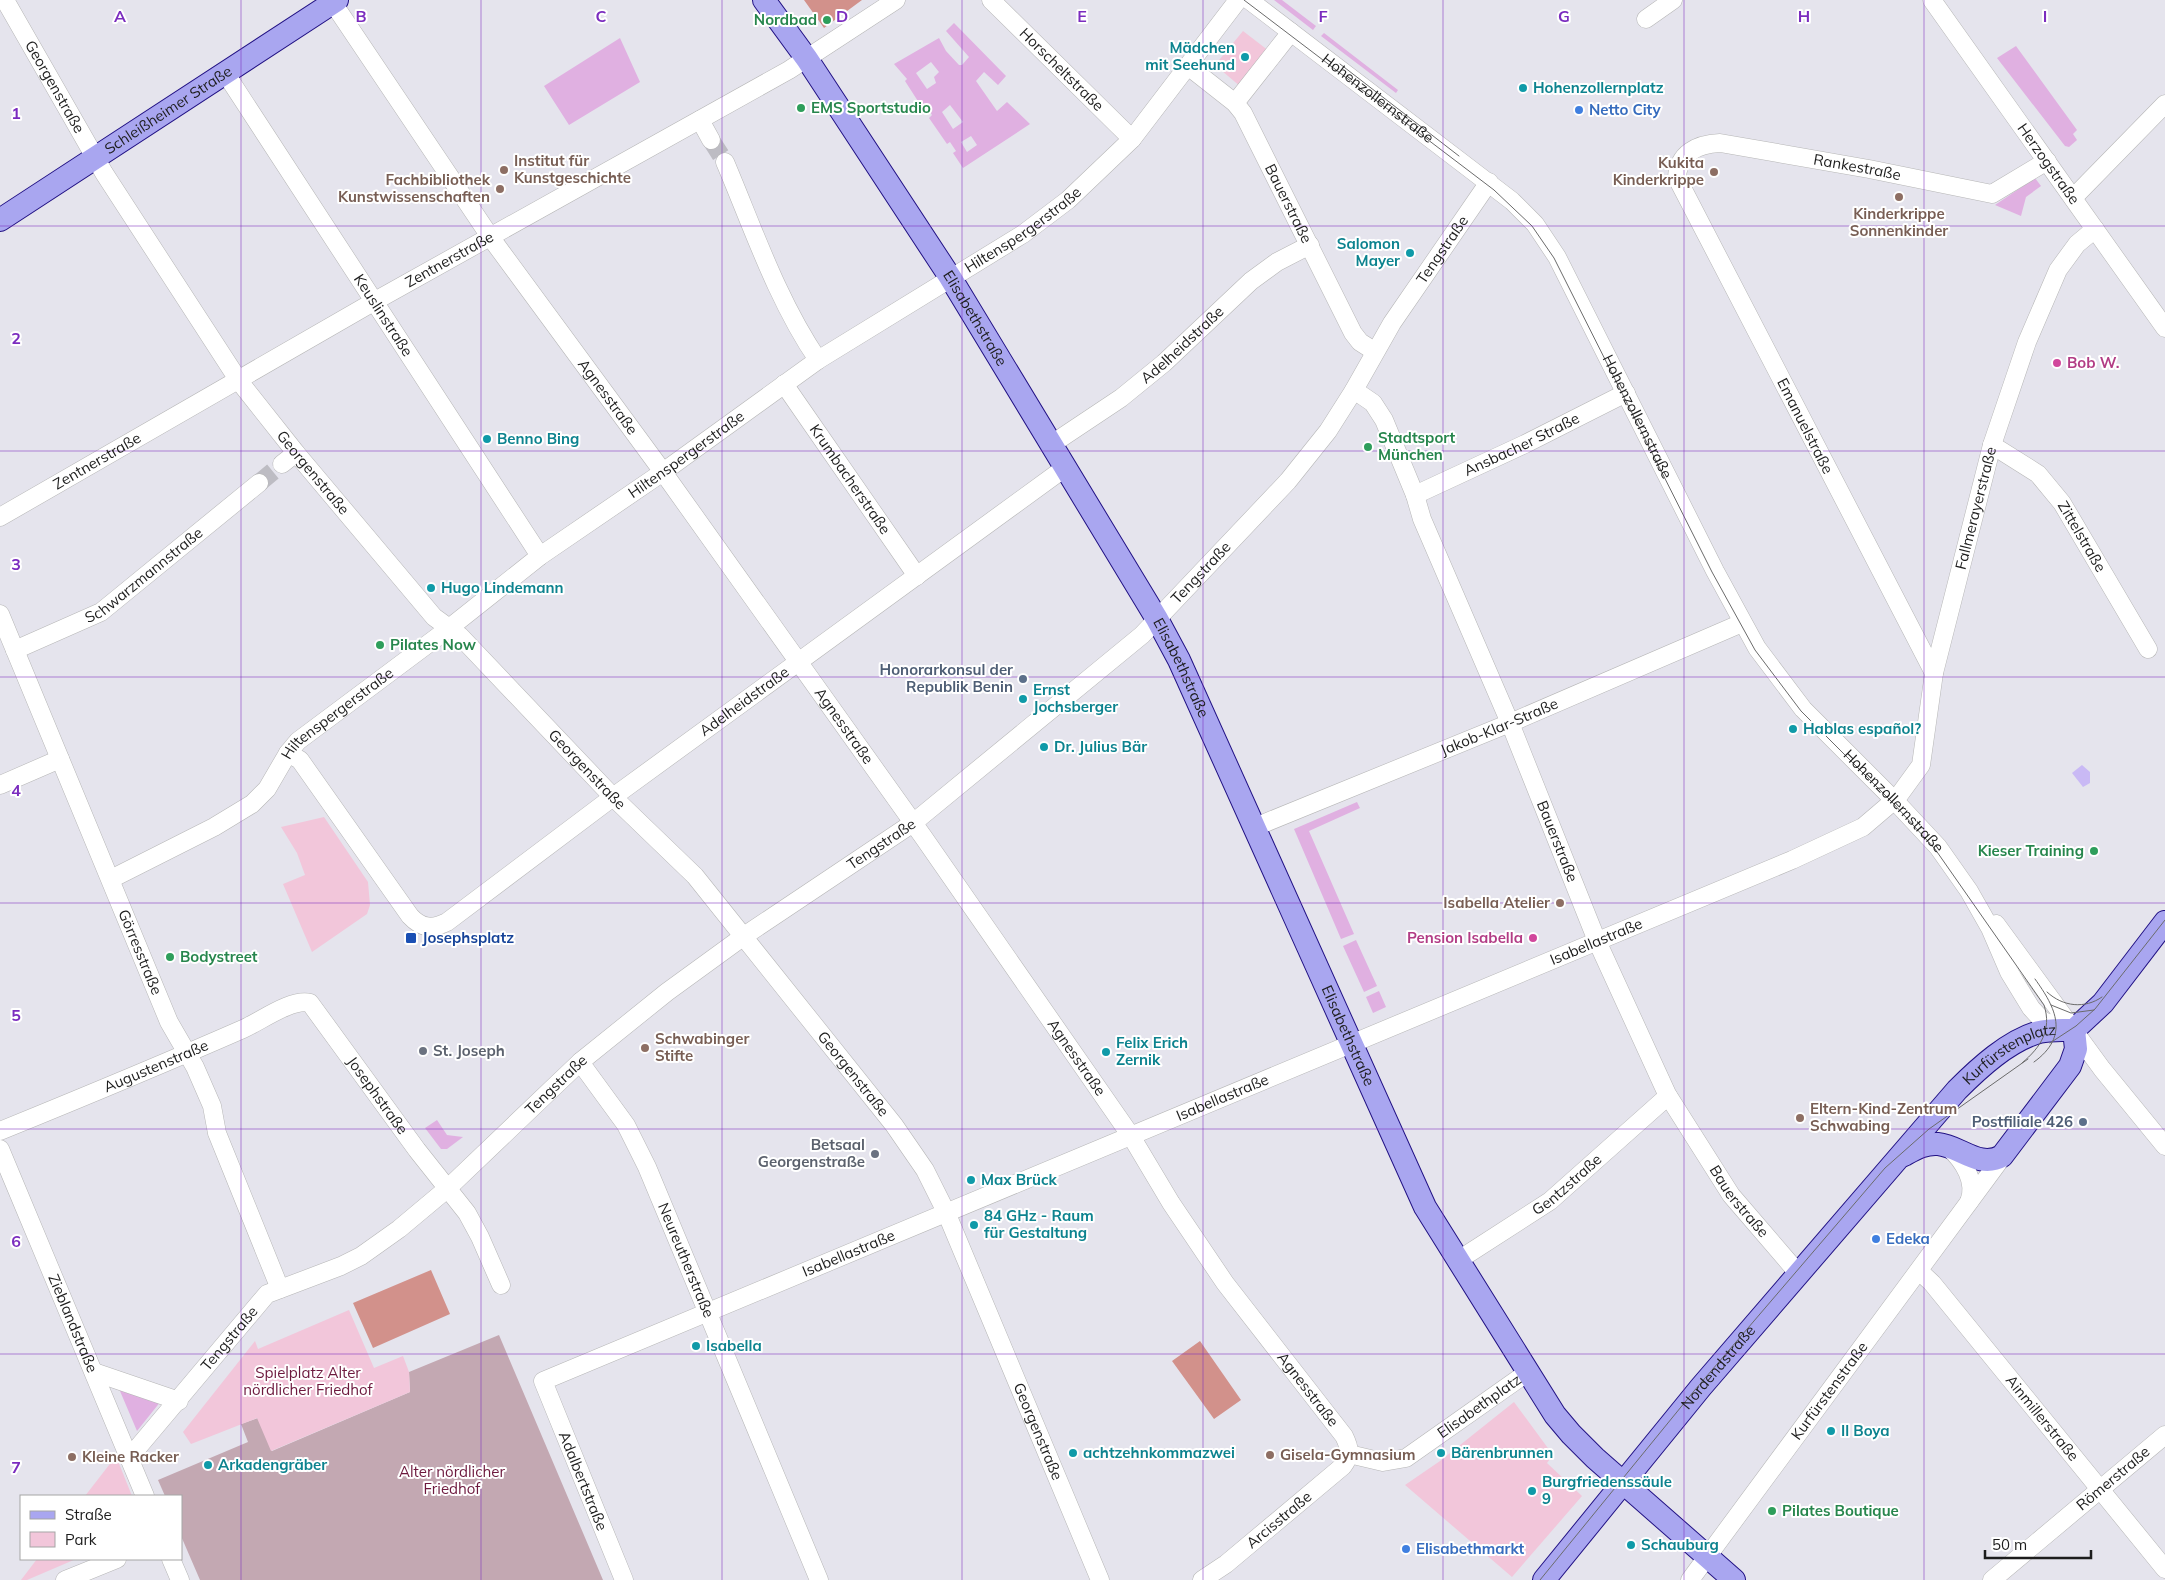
<svg xmlns="http://www.w3.org/2000/svg" width="2165" height="1580" viewBox="0 0 2165 1580" font-family="Mulish,sans-serif">
<style>
.grass{fill:#e0b0e1;fill-rule:evenodd}
.sand{fill:#c9b9f5}
.cemetery{fill:#c3a8b2}
.park{fill:#f2c6da}
.pitch{fill:#d2918b}
.lines{fill:none;stroke-linecap:round;stroke-linejoin:round}
.minor-tunnel{stroke:#bdbcc3;stroke-width:18;stroke-dasharray:18 9;stroke-linecap:butt}
.minor-casing{stroke:#b6b6b6;stroke-width:19}
.major-casing{stroke:#221284;stroke-width:24}
.minor{stroke:#fff;stroke-width:18}
.major{stroke:#a9a6f0;stroke-width:22}
.tram{stroke:#6b6b6b;stroke-width:1}
.grid{fill:none;stroke:#7b2cbf;stroke-width:1;stroke-opacity:0.55}
.leisure-dot{fill:#2e9e5b;stroke:#fff;stroke-width:2}
.culture-dot{fill:#0f9aa8;stroke:#fff;stroke-width:2}
.shop-dot{fill:#3f7fe0;stroke:#fff;stroke-width:2}
.education-dot{fill:#8d6e63;stroke:#fff;stroke-width:2}
.hotel-dot{fill:#d1479c;stroke:#fff;stroke-width:2}
.service-dot{fill:#5c6f8a;stroke:#fff;stroke-width:2}
.transit-dot{fill:#1a4fb4;stroke:#fff;stroke-width:2}
.worship-dot{fill:#6b7280;stroke:#fff;stroke-width:2}
.labels{text-anchor:middle;stroke-width:4;stroke-linejoin:round;paint-order:stroke}
.leisure-label{font-size:15px;font-weight:bold;fill:#27864d;stroke:#fff;text-anchor:start}
.culture-label{font-size:15px;font-weight:bold;fill:#0d838f;stroke:#fff;text-anchor:start}
.street-label{font-size:15px;fill:#1d1d1d;stroke:#fff}
.shop-label{font-size:15px;font-weight:bold;fill:#366cbe;stroke:#fff;text-anchor:start}
.education-label{font-size:15px;font-weight:bold;fill:#785e54;stroke:#fff;text-anchor:start}
.hotel-label{font-size:15px;font-weight:bold;fill:#b23c85;stroke:#fff;text-anchor:start}
.service-label{font-size:15px;font-weight:bold;fill:#4e5e75;stroke:#fff;text-anchor:end}
.transit-label{font-size:15px;font-weight:bold;fill:#164399;stroke:#fff;text-anchor:start}
.worship-label{font-size:15px;font-weight:bold;fill:#5b616d;stroke:#fff;text-anchor:start}
.park-label{font-size:15px;fill:#6d193e;stroke:#fff}
.grid-label{font-size:16px;text-anchor:middle;font-weight:bold;fill:#7b2cbf;stroke:#fff;stroke-width:4;stroke-linejoin:round;paint-order:stroke}
</style>
<rect width="100%" height="100%" fill="#e5e4ed"/>
<path class="grass" d="M1274,0H1282L1316,26L1313,30Z
M954,23L1006,76L998,85L984,72L976,81L997,111L1007,102L1030,124L963,168L953,153L956,151L950,142L947,144L929,118L932,115L927,107L923,109L905,81L907,79L894,64L939,38L946,51L959,65H962L969,57L946,31ZM931,62L939,72L934,77L936,83L927,89L916,73ZM950,105L963,122L953,129L942,112ZM971,136L977,145L967,152L961,142Z
M1324,33L1398,90L1396,93L1321,36Z
M620,38L640,82L569,125L544,86Z
M2016,46L2077,130L2073,134L2077,140L2069,147L2065,146L1997,58Z
M2035,178L2041,186L2026,197L2021,216L1995,205Z
M1357,802L1360,808L1309,831L1354,934L1341,939L1294,829Z
M1356,940L1377,986L1364,992L1343,946Z
M1379,991L1386,1007L1373,1013L1366,997Z
M437,1120L447,1135L463,1137L447,1149H441L425,1128Z
M117,1384L161,1401L137,1431Z"/>
<path class="sand" d="M2082,765L2090,772V783L2083,787L2072,773Z"/>
<path class="cemetery" d="M499,1335L603,1580H200L181,1536V1496H165L158,1480L248,1442L241,1424L258,1418L272,1451L410,1392L409,1372Z"/>
<path class="park" d="M1243,31L1269,51L1241,87L1215,65Z
M324,817L368,882L370,905L367,914L312,952L283,884L305,875L297,853L281,827Z
M349,1310L374,1368L403,1356L409,1372L410,1392L271,1451L257,1418L191,1444L183,1432L255,1341L258,1349Z
M1514,1402L1553,1455L1547,1463L1582,1496L1512,1577L1405,1485L1440,1461Z
M116,1456L132,1496H85Z
M37,1559H76L27,1580H21Z"/>
<path class="pitch" d="M804,0H862L824,28Z
M431,1270L450,1314L373,1348L353,1303Z
M1200,1341L1241,1400L1214,1419L1172,1361Z"/>
<g class="lines">
<path class="minor-tunnel" d="M711,140L725,162
M259,483L282,464"/>
<defs>
<g id="minor">
<path id="s1" d="M5,0L104,173L239,381L296,453L434,617L460,636L613,797L695,876L894,1125L925,1170L946,1212L1100,1580"/>
<path id="s2" d="M331,0L491,238L663,472L924,838L1131,1136L1171,1203L1225,1283L1344,1436C1350,1448 1351,1455 1343,1466L1226,1564L1202,1580"/>
<path id="s3" d="M991,0L1132,139"/>
<path id="s4" d="M1249,0L1512,201L1535,224L1557,257L1715,571L1757,648L1803,709L1895,801L1938,847L1969,891L1990,928L2009,972L2031,1008L2043,1021L2064,1028"/>
<path id="s5" d="M1932,0L2165,328"/>
<path d="M1646,19L1673,0"/>
<path id="s6" d="M1188,66L1235,103L1243,113L1353,333L1360,342L1374,351"/>
<path id="s7" d="M226,74L540,556"/>
<path d="M1235,103L1291,32"/>
<path d="M700,120L711,140"/>
<path d="M725,162C753,228 777,300 818,360"/>
<path d="M2073,198L2165,104"/>
<path id="s8" d="M784,384L917,576"/>
<path id="s9" d="M1354,390L1373,403L1384,420L1415,495L1422,519L1510,723L1597,941L1667,1094L1731,1195L1798,1273"/>
<path id="s10" d="M1052,444L1121,398L1164,363L1251,281L1277,262L1310,245"/>
<path id="s11" d="M1992,445L2038,474L2062,503L2148,649"/>
<path d="M282,464L296,453"/>
<path id="s12" d="M1415,495L1525,444L1626,393"/>
<path id="s13" d="M0,517L375,301L789,70L896,0"/>
<path id="s14" d="M0,614L169,1022L195,1067L212,1106L217,1133L280,1289"/>
<path id="s15" d="M15,650L101,612L259,483"/>
<path id="s16" d="M1934,673L1677,178C1678,153 1697,144 1720,143L1869,169L1992,194L2047,161"/>
<path id="s17" d="M288,753L300,760L410,916C422,929 433,929 447,922L613,797L1066,467"/>
<path d="M0,785L60,759"/>
<path id="s18" d="M1255,827L1510,723L1742,623"/>
<path id="s19" d="M111,879L214,827L252,804L267,789L288,753L298,741L448,629L540,556L663,472L818,360L1023,234L1068,200L1132,139L1238,0"/>
<path d="M1996,924L2102,1069L2165,1146"/>
<path id="s20" d="M580,1062L626,1125L647,1167L819,1580"/>
<path id="s21" d="M0,1131C81,1098 163,1064 243,1029C261,1021 292,998 310,1003L417,1150L467,1213L480,1237L501,1285"/>
<path d="M1949,1148C1964,1161 1977,1183 1969,1202"/>
<path id="s22" d="M0,1149L145,1496"/>
<path id="s23" d="M1457,1261L1550,1201L1668,1096"/>
<path id="s24" d="M1919,1271L1932,1283L2165,1569"/>
<path d="M94,1372L179,1401"/>
<path id="s25" d="M1349,1454L1383,1462L1406,1458L1528,1372"/>
<path id="s26" d="M129,1458L267,1294L341,1266L361,1256L399,1229L448,1188L580,1062L667,992L744,936L913,823L1142,635L1288,481L1328,431L1354,390L1392,323L1489,182"/>
<path d="M171,1559L180,1580"/>
<path d="M65,1580L117,1559"/>
<path id="s27" d="M624,1580L543,1381L1792,860L1863,827L1897,798L1921,765L1934,673L1992,445L2027,342L2058,270L2077,244L2095,229"/>
<path id="s28" d="M1690,1580L2006,1152"/>
<path id="s29" d="M1992,1580L2165,1435"/>
</g>
<g id="major">
<path id="s30" d="M764,0L807,59L950,277L1157,619L1179,660L1425,1207L1555,1415L1571,1434L1595,1458L1734,1580"/>
<path id="s31" d="M0,220L337,0"/>
<path d="M2074,1030L2103,1003L2165,922"/>
<path d="M1904,1155C1915,1149 1925,1143 1938,1144C1960,1146 1979,1169 2002,1156L2070,1066L2076,1049L2074,1030"/>
<path id="s32" d="M1544,1580L1701,1387L1957,1090C1979,1068 2008,1041 2039,1032C2050,1029 2062,1030 2074,1030"/>
</g>
</defs>
<use href="#minor" class="minor-casing"/>
<use href="#major" class="major-casing"/>
<use href="#minor" class="minor"/>
<use href="#major" class="major"/>
<path class="tram" d="M1244,0L1494,190L1532,226L1554,258L1712,572L1755,650L1801,711L1893,803L1935,849L2044,1005C2052,1030 2041,1047 2022,1063
M1340,64L1459,156
M2047,992C2063,1007 2085,1009 2102,997
M2051,1005L2071,1013L2094,1010
M2050,1043L2076,1026L2095,1009L2165,920
M2034,1062C2070,1036 2056,1008 2035,979
M1540,1580L1694,1391L1885,1168L1929,1129L2028,1059"/>
</g>
<path class="grid" d="M241,0V1580M481,0V1580M722,0V1580M962,0V1580M1203,0V1580M1443,0V1580M1684,0V1580M1924,0V1580M0,226H2165M0,451H2165M0,677H2165M0,903H2165M0,1129H2165M0,1354H2165"/>
<g class="leisure-dot">
<circle cx="827" cy="20" r="5"/>
<circle cx="801" cy="108" r="5"/>
<circle cx="1368" cy="447" r="5"/>
<circle cx="380" cy="645" r="5"/>
<circle cx="2094" cy="851" r="5"/>
<circle cx="170" cy="957" r="5"/>
<circle cx="1772" cy="1511" r="5"/>
</g>
<g class="culture-dot">
<circle cx="1245" cy="57" r="5"/>
<circle cx="1523" cy="88" r="5"/>
<circle cx="1410" cy="253" r="5"/>
<circle cx="487" cy="439" r="5"/>
<circle cx="431" cy="588" r="5"/>
<circle cx="1023" cy="699" r="5"/>
<circle cx="1793" cy="729" r="5"/>
<circle cx="1044" cy="747" r="5"/>
<circle cx="1106" cy="1052" r="5"/>
<circle cx="971" cy="1180" r="5"/>
<circle cx="974" cy="1225" r="5"/>
<circle cx="696" cy="1346" r="5"/>
<circle cx="1831" cy="1431" r="5"/>
<circle cx="1073" cy="1453" r="5"/>
<circle cx="1441" cy="1453" r="5"/>
<circle cx="208" cy="1465" r="5"/>
<circle cx="1532" cy="1491" r="5"/>
<circle cx="1631" cy="1545" r="5"/>
</g>
<g class="shop-dot">
<circle cx="1579" cy="110" r="5"/>
<circle cx="1876" cy="1239" r="5"/>
<circle cx="1406" cy="1549" r="5"/>
</g>
<g class="education-dot">
<circle cx="504" cy="170" r="5"/>
<circle cx="1714" cy="172" r="5"/>
<circle cx="500" cy="189" r="5"/>
<circle cx="1899" cy="197" r="5"/>
<circle cx="1560" cy="903" r="5"/>
<circle cx="645" cy="1048" r="5"/>
<circle cx="1800" cy="1118" r="5"/>
<circle cx="1270" cy="1455" r="5"/>
<circle cx="72" cy="1457" r="5"/>
</g>
<g class="hotel-dot">
<circle cx="2057" cy="363" r="5"/>
<circle cx="1533" cy="938" r="5"/>
</g>
<g class="service-dot">
<circle cx="1023" cy="679" r="5"/>
<circle cx="2083" cy="1122" r="5"/>
</g>
<rect class="transit-dot" x="405" y="932" width="12" height="12" rx="2.5"/>
<g class="worship-dot">
<circle cx="423" cy="1051" r="5"/>
<circle cx="875" cy="1154" r="5"/>
</g>
<g class="labels">
<g class="leisure-label">
<text x="817" y="25" text-anchor="end">Nordbad</text>
<text x="811" y="113">EMS Sportstudio</text>
<text x="1378" y="443">Stadtsport<tspan x="1378" dy="17">München</tspan></text>
<text x="390" y="650">Pilates Now</text>
<text x="2084" y="856" text-anchor="end">Kieser Training</text>
<text x="180" y="962">Bodystreet</text>
<text x="1782" y="1516">Pilates Boutique</text>
</g>
<g class="culture-label">
<text x="1235" y="53" text-anchor="end">Mädchen<tspan x="1235" dy="17">mit Seehund</tspan></text>
<text x="1533" y="93">Hohenzollernplatz</text>
<text x="1400" y="249" text-anchor="end">Salomon<tspan x="1400" dy="17">Mayer</tspan></text>
<text x="497" y="444">Benno Bing</text>
<text x="441" y="593">Hugo Lindemann</text>
<text x="1033" y="695">Ernst<tspan x="1033" dy="17">Jochsberger</tspan></text>
<text x="1803" y="734">Hablas español?</text>
<text x="1054" y="752">Dr. Julius Bär</text>
<text x="1116" y="1048">Felix Erich<tspan x="1116" dy="17">Zernik</tspan></text>
<text x="981" y="1185">Max Brück</text>
<text x="984" y="1221">84 GHz - Raum<tspan x="984" dy="17">für Gestaltung</tspan></text>
<text x="706" y="1351">Isabella</text>
<text x="1841" y="1436">Il Boya</text>
<text x="1083" y="1458">achtzehnkommazwei</text>
<text x="1451" y="1458">Bärenbrunnen</text>
<text x="218" y="1470">Arkadengräber</text>
<text x="1542" y="1487">Burgfriedenssäule<tspan x="1542" dy="17">9</tspan></text>
<text x="1641" y="1550">Schauburg</text>
</g>
<g class="street-label">
<text dy="5" stroke="none"><textPath href="#s3" startOffset="99">Horscheltstraße</textPath></text>
<text dy="5" stroke="none"><textPath href="#s1" startOffset="100">Georgenstraße</textPath></text>
<text dy="5" stroke="none"><textPath href="#s4" startOffset="162">Hohenzollernstraße</textPath></text>
<text dy="5" stroke="none"><textPath href="#s31" startOffset="201">Schleißheimer Straße</textPath></text>
<text dy="5" stroke="none"><textPath href="#s5" startOffset="201">Herzogstraße</textPath></text>
<text dy="5" stroke="none"><textPath href="#s16" startOffset="759">Rankestraße</textPath></text>
<text dy="5" stroke="none"><textPath href="#s6" startOffset="174">Bauerstraße</textPath></text>
<text dy="5" stroke="none"><textPath href="#s19" startOffset="1126">Hiltenspergerstraße</textPath></text>
<text dy="5" stroke="none"><textPath href="#s26" startOffset="1806">Tengstraße</textPath></text>
<text dy="5" stroke="none"><textPath href="#s13" startOffset="518">Zentnerstraße</textPath></text>
<text dy="5" stroke="none"><textPath href="#s7" startOffset="288">Keuslinstraße</textPath></text>
<text dy="5" stroke="none"><textPath href="#s30" startOffset="382">Elisabethstraße</textPath></text>
<text dy="5" stroke="none"><textPath href="#s10" startOffset="164">Adelheidstraße</textPath></text>
<text dy="5" stroke="none"><textPath href="#s2" startOffset="484">Agnesstraße</textPath></text>
<text dy="5" stroke="none"><textPath href="#s4" startOffset="582">Hohenzollernstraße</textPath></text>
<text transform="translate(1805 426) rotate(63)" y="5">Emanuelstraße</text>
<text dy="5" stroke="none"><textPath href="#s12" startOffset="118">Ansbacher Straße</textPath></text>
<text dy="5" stroke="none"><textPath href="#s19" startOffset="721">Hiltenspergerstraße</textPath></text>
<text dy="5" stroke="none"><textPath href="#s13" startOffset="112">Zentnerstraße</textPath></text>
<text dy="5" stroke="none"><textPath href="#s1" startOffset="565">Georgenstraße</textPath></text>
<text dy="5" stroke="none"><textPath href="#s8" startOffset="116">Krumbacherstraße</textPath></text>
<text dy="5" stroke="none"><textPath href="#s27" startOffset="1995">Fallmerayerstraße</textPath></text>
<text dy="5" stroke="none"><textPath href="#s11" startOffset="131">Zittelstraße</textPath></text>
<text dy="5" stroke="none"><textPath href="#s26" startOffset="1401">Tengstraße</textPath></text>
<text dy="5" stroke="none"><textPath href="#s15" startOffset="150">Schwarzmannstraße</textPath></text>
<text dy="5" stroke="none"><textPath href="#s30" startOffset="788">Elisabethstraße</textPath></text>
<text dy="5" stroke="none"><textPath href="#s17" startOffset="616">Adelheidstraße</textPath></text>
<text dy="5" stroke="none"><textPath href="#s19" startOffset="286">Hiltenspergerstraße</textPath></text>
<text dy="5" stroke="none"><textPath href="#s2" startOffset="889">Agnesstraße</textPath></text>
<text dy="5" stroke="none"><textPath href="#s18" startOffset="264">Jakob-Klar-Straße</textPath></text>
<text dy="5" stroke="none"><textPath href="#s1" startOffset="970">Georgenstraße</textPath></text>
<text dy="5" stroke="none"><textPath href="#s4" startOffset="1048">Hohenzollernstraße</textPath></text>
<text dy="5" stroke="none"><textPath href="#s9" startOffset="499">Bauerstraße</textPath></text>
<text dy="5" stroke="none"><textPath href="#s26" startOffset="981">Tengstraße</textPath></text>
<text dy="5" stroke="none"><textPath href="#s27" startOffset="1356">Isabellastraße</textPath></text>
<text dy="5" stroke="none"><textPath href="#s14" startOffset="366">Görresstraße</textPath></text>
<text dy="5" stroke="none"><textPath href="#s30" startOffset="1192">Elisabethstraße</textPath></text>
<text dy="5" stroke="none"><textPath href="#s2" startOffset="1294">Agnesstraße</textPath></text>
<text dy="5" stroke="none"><textPath href="#s32" startOffset="706">Kurfürstenplatz</textPath></text>
<text dy="5" stroke="none"><textPath href="#s21" startOffset="169">Augustenstraße</textPath></text>
<text dy="5" stroke="none"><textPath href="#s1" startOffset="1375">Georgenstraße</textPath></text>
<text dy="5" stroke="none"><textPath href="#s26" startOffset="576">Tengstraße</textPath></text>
<text dy="5" stroke="none"><textPath href="#s21" startOffset="451">Josephstraße</textPath></text>
<text dy="5" stroke="none"><textPath href="#s27" startOffset="951">Isabellastraße</textPath></text>
<text dy="5" stroke="none"><textPath href="#s23" startOffset="134">Gentzstraße</textPath></text>
<text dy="5" stroke="none"><textPath href="#s9" startOffset="904">Bauerstraße</textPath></text>
<text dy="5" stroke="none"><textPath href="#s27" startOffset="546">Isabellastraße</textPath></text>
<text dy="5" stroke="none"><textPath href="#s20" startOffset="226">Neureutherstraße</textPath></text>
<text dy="5" stroke="none"><textPath href="#s22" startOffset="189">Zieblandstraße</textPath></text>
<text dy="5" stroke="none"><textPath href="#s26" startOffset="156">Tengstraße</textPath></text>
<text dy="5" stroke="none"><textPath href="#s32" startOffset="275">Nordendstraße</textPath></text>
<text dy="5" stroke="none"><textPath href="#s2" startOffset="1699">Agnesstraße</textPath></text>
<text dy="5" stroke="none"><textPath href="#s28" startOffset="235">Kurfürstenstraße</textPath></text>
<text dy="5" stroke="none"><textPath href="#s25" startOffset="148">Elisabethplatz</textPath></text>
<text dy="5" stroke="none"><textPath href="#s24" startOffset="192">Ainmillerstraße</textPath></text>
<text dy="5" stroke="none"><textPath href="#s1" startOffset="1780">Georgenstraße</textPath></text>
<text dy="5" stroke="none"><textPath href="#s29" startOffset="158">Römerstraße</textPath></text>
<text transform="translate(583 1481) rotate(68)" y="5">Adalbertstraße</text>
<text transform="translate(1279 1520) rotate(-40)" y="5">Arcisstraße</text>
</g>
<g class="shop-label">
<text x="1589" y="115">Netto City</text>
<text x="1886" y="1244">Edeka</text>
<text x="1416" y="1554">Elisabethmarkt</text>
</g>
<g class="education-label">
<text x="514" y="166">Institut für<tspan x="514" dy="17">Kunstgeschichte</tspan></text>
<text x="1704" y="168" text-anchor="end">Kukita<tspan x="1704" dy="17">Kinderkrippe</tspan></text>
<text x="490" y="185" text-anchor="end">Fachbibliothek<tspan x="490" dy="17">Kunstwissenschaften</tspan></text>
<text x="1899" y="219" text-anchor="middle">Kinderkrippe<tspan x="1899" dy="17">Sonnenkinder</tspan></text>
<text x="1550" y="908" text-anchor="end">Isabella Atelier</text>
<text x="655" y="1044">Schwabinger<tspan x="655" dy="17">Stifte</tspan></text>
<text x="1810" y="1114">Eltern-Kind-Zentrum<tspan x="1810" dy="17">Schwabing</tspan></text>
<text x="1280" y="1460">Gisela-Gymnasium</text>
<text x="82" y="1462">Kleine Racker</text>
</g>
<g class="hotel-label">
<text x="2067" y="368">Bob W.</text>
<text x="1523" y="943" text-anchor="end">Pension Isabella</text>
</g>
<g class="service-label">
<text x="1013" y="675">Honorarkonsul der<tspan x="1013" dy="17">Republik Benin</tspan></text>
<text x="2073" y="1127">Postfiliale 426</text>
</g>
<g class="transit-label">
<text x="422" y="943">Josephsplatz</text>
</g>
<g class="worship-label">
<text x="433" y="1056">St. Joseph</text>
<text x="865" y="1150" text-anchor="end">Betsaal<tspan x="865" dy="17">Georgenstraße</tspan></text>
</g>
<g class="park-label">
<text x="308" y="1378">Spielplatz Alter<tspan x="308" dy="17">nördlicher Friedhof</tspan></text>
<text x="452" y="1477">Alter nördlicher<tspan x="452" dy="17">Friedhof</tspan></text>
</g>
</g>
<g class="grid-label">
<text x="120" y="22">A</text>
<text x="361" y="22">B</text>
<text x="601" y="22">C</text>
<text x="842" y="22">D</text>
<text x="1082" y="22">E</text>
<text x="1323" y="22">F</text>
<text x="1564" y="22">G</text>
<text x="1804" y="22">H</text>
<text x="2045" y="22">I</text>
<text x="16" y="119">1</text>
<text x="16" y="344">2</text>
<text x="16" y="570">3</text>
<text x="16" y="796">4</text>
<text x="16" y="1021">5</text>
<text x="16" y="1247">6</text>
<text x="16" y="1473">7</text>
</g>
<rect x="20" y="1495" width="162" height="65" fill="#ffffff" stroke="#a5a5a5"/>
<rect x="30" y="1511" width="25" height="8" fill="#a9a6f0" stroke="#a5a5a5"/>
<text x="65" y="1520" font-size="15" fill="#1d1d1d">Straße</text>
<rect x="30" y="1532" width="25" height="15" fill="#f2c6da" stroke="#a5a5a5"/>
<text x="65" y="1545" font-size="15" fill="#1d1d1d">Park</text>
<path d="M1985 1550v8h106v-8" fill="none" stroke="#1d1d1d" stroke-width="2.5"/>
<text x="1992" y="1550" font-size="15" fill="#1d1d1d" stroke="#ffffff" stroke-width="4" paint-order="stroke">50 m</text>
</svg>
